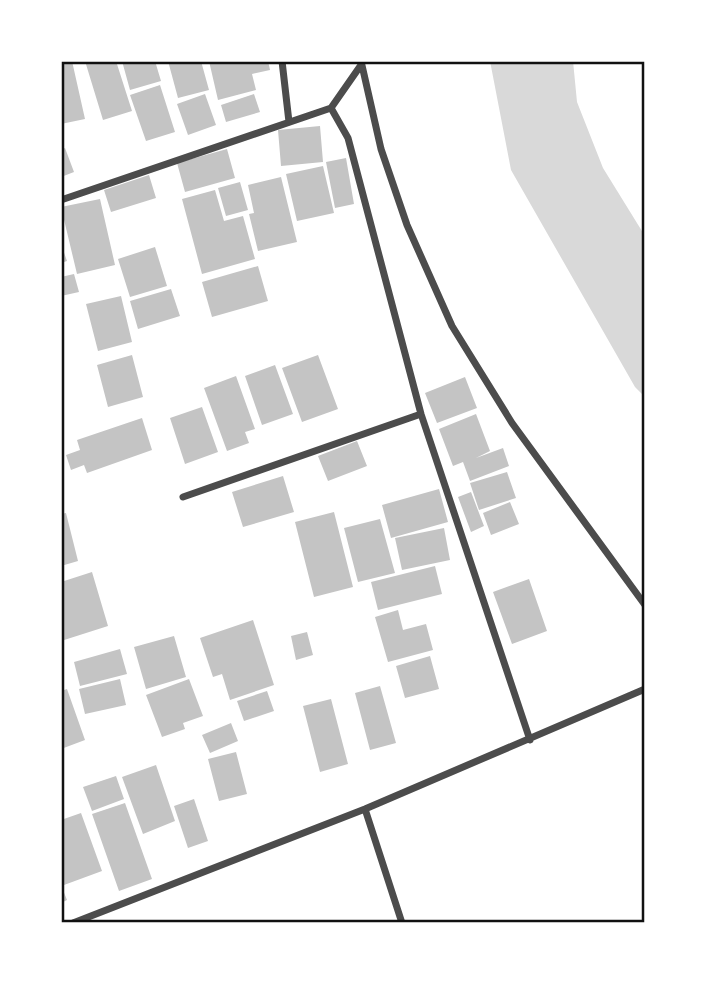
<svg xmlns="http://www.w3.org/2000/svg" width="706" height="984" viewBox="0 0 706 984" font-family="Ubuntu,sans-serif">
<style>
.water{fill:#d9d9d9}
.building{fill:#c4c4c4}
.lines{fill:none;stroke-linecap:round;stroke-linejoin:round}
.minor{stroke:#4c4c4c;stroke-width:7}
.neatline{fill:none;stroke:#111;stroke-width:2.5}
</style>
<rect width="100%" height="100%" fill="#fff"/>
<path class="water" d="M490,61H573L577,102L603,168L645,236V397L635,387L511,170Z"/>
<path class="building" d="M61,61H72L85,119L61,124Z
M85,61H116L132,111L103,120Z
M122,61H155L161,81L130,90Z
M168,61H201L209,90L178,98Z
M209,61H268L270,70L252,74L256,90L218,100Z
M160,85L175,132L146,141L130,95Z
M205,94L216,125L188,135L177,104Z
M254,94L260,112L226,122L221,105Z
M320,126L323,162L281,166L278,130Z
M65,148L74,172L61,177V150Z
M227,149L235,178L185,192L177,163Z
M346,158L354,204L335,208L326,162Z
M323,166L334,213L297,221L286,174Z
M149,175L156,198L111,212L104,190Z
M281,177L297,242L258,251L249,214L254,213L248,185Z
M240,182L248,210L226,216L218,188Z
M215,190L224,221L243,216L255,259L202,274L182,199Z
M100,199L115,265L77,274L61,207Z
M61,244L67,261L61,263Z
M155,247L167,286L130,297L118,259Z
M258,266L268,301L212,317L202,282Z
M74,274L79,292L61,296V277Z
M171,289L180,316L138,329L130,301Z
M121,296L132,342L98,351L86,304Z
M132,355L143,397L108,407L97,365Z
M318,355L338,409L302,422L282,368Z
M275,365L293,414L262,425L245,376Z
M236,376L255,429L245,432L249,443L227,451L204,388Z
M465,377L477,408L437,423L425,393Z
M202,407L218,452L185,464L170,418Z
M476,414L490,451L476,458L503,448L509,466L470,481L463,462L453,466L439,429Z
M142,418L152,450L87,473L84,465L71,470L66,455L80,450L77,440Z
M357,441L367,466L328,481L318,456Z
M507,472L516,498L479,510L470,483Z
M283,476L294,512L243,527L232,492Z
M439,489L448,522L391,538L382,505Z
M471,492L484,526L471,532L458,497Z
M510,502L519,524L491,535L483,513Z
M334,512L353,587L314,597L295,522Z
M66,513L78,561L61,566V514Z
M380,519L395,573L358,582L344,528Z
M444,528L450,560L402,570L395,538Z
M435,566L442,594L378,610L371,582Z
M92,572L108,626L61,641V582Z
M529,579L547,631L512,644L493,592Z
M398,610L403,630L426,624L433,650L388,662L375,617Z
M253,620L274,685L230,700L222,674L213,677L200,638Z
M307,632L313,655L296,660L291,636Z
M174,636L186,677L146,689L134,647Z
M120,649L127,674L80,686L74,662Z
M430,656L439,689L405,698L396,666Z
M120,679L126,705L85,714L79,689Z
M189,679L203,716L183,723L185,729L162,737L146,695Z
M380,686L396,743L370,750L355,693Z
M67,689L85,740L61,749V691Z
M267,691L274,711L244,721L237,701Z
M331,699L348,764L320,772L303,706Z
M231,723L238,741L210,753L202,735Z
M236,752L247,794L219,801L208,759Z
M156,765L175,821L143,834L122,777Z
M116,776L124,799L92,811L83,787Z
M194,799L208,841L188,848L174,806Z
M125,803L152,879L119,891L92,814Z
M81,813L102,871L64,885L61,876V820Z
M61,885L67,900L61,903Z"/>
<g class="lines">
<path class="minor" d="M282,61L289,122
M361,61L381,149L407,225L452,326L512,423L645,605
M331,108L348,138L421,414L530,740
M61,200L331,108L361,65
M183,497L421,414
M365,809L402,923
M73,923L365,809L645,689"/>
</g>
<rect width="706" height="984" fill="none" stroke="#ffffff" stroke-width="126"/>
<rect x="63" y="63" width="580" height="858" class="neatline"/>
</svg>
